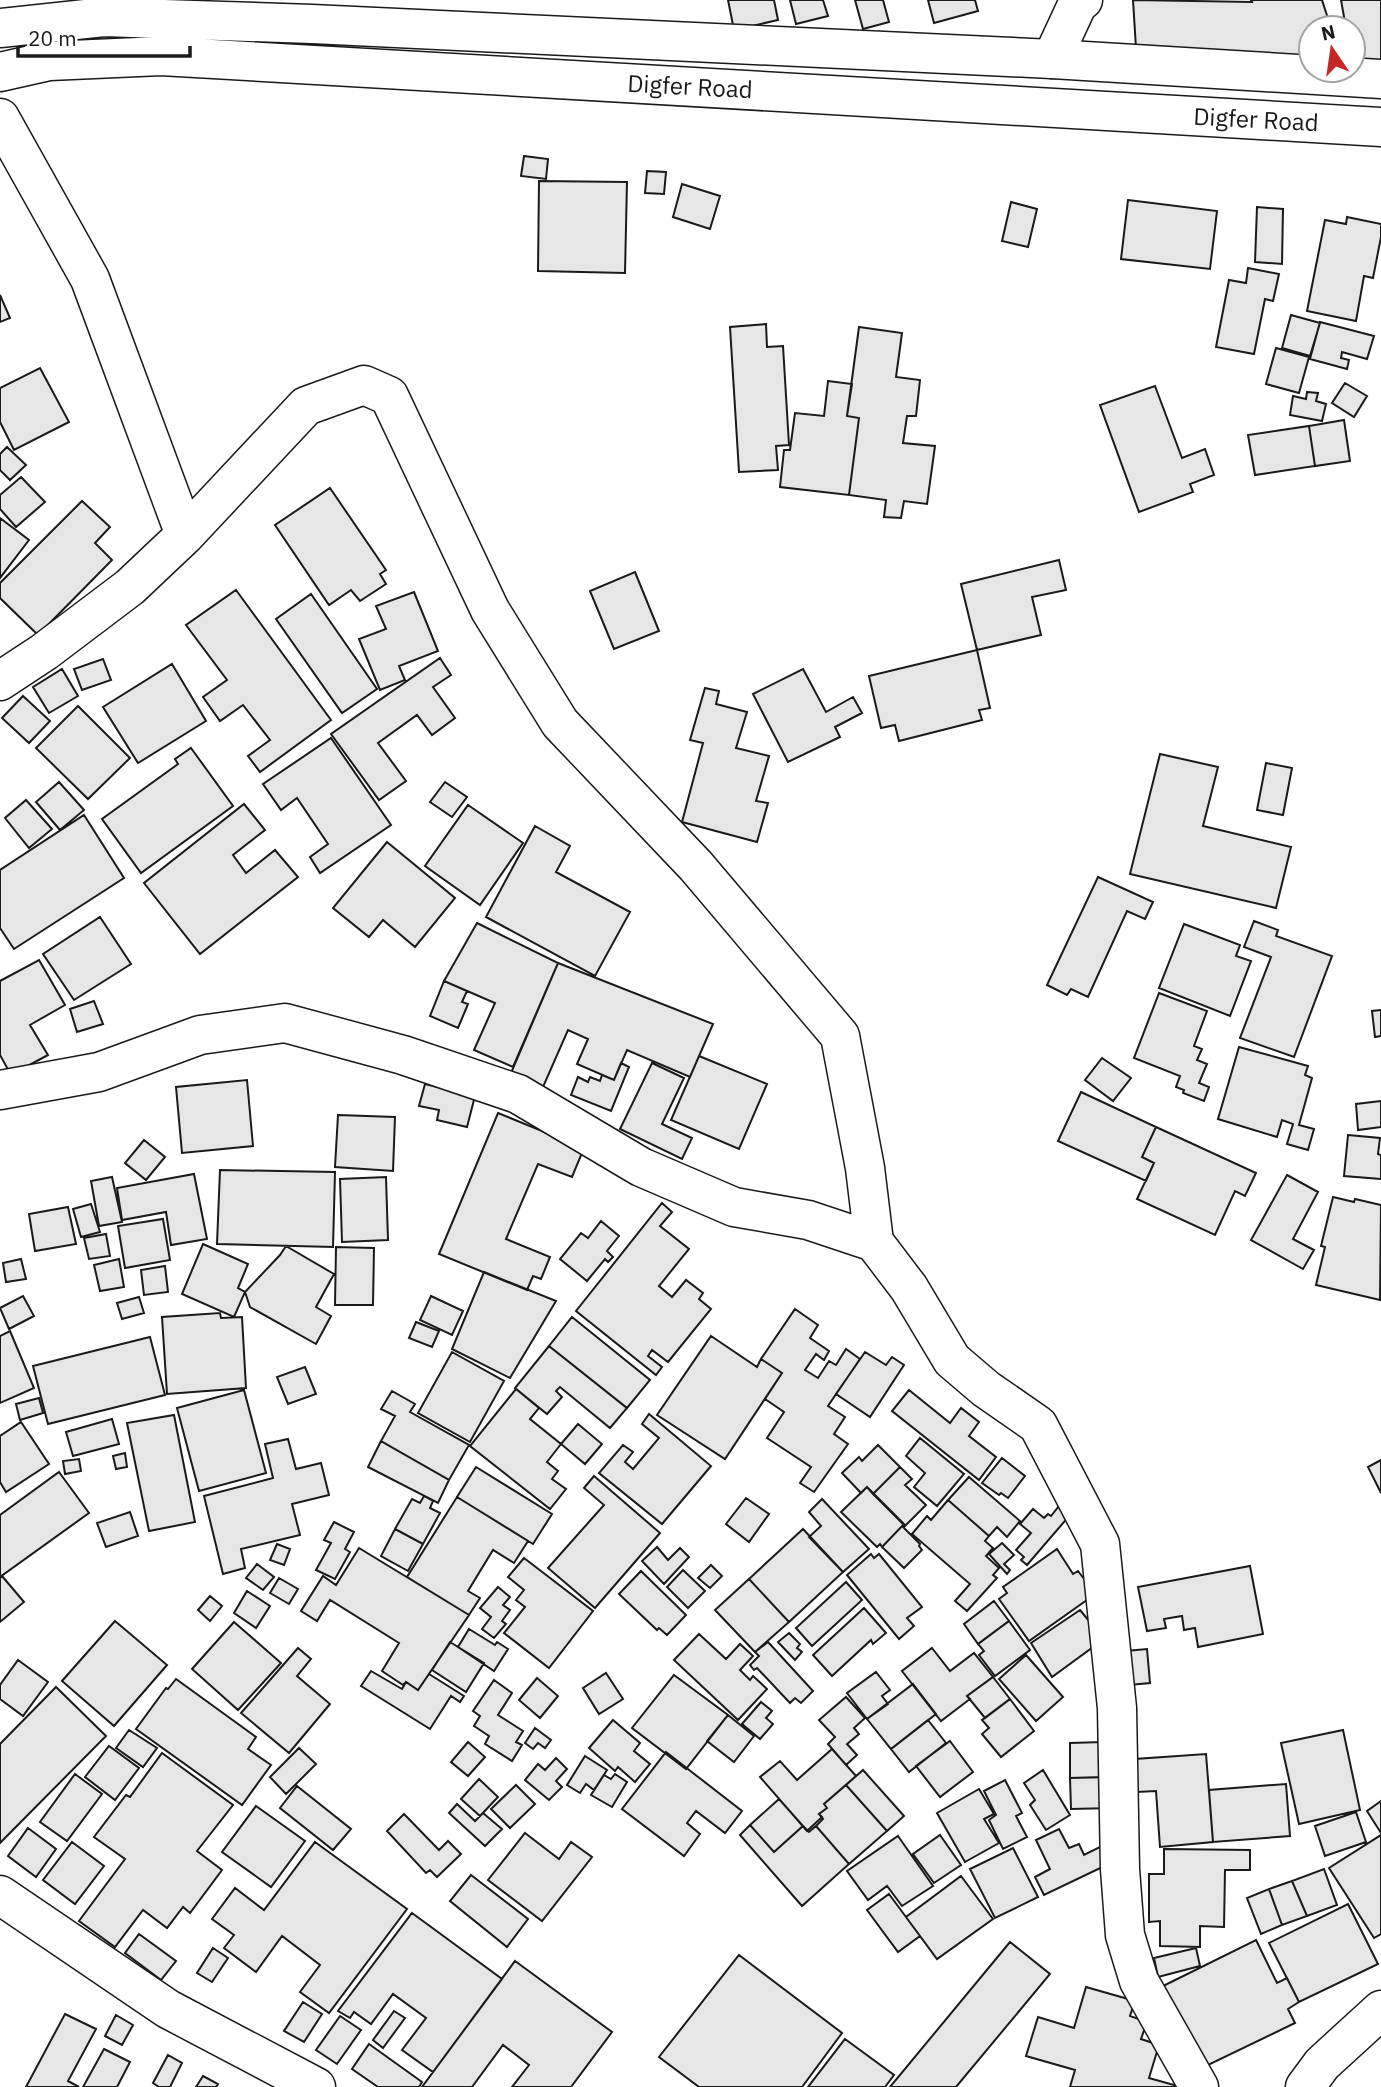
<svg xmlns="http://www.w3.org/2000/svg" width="1381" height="2087" viewBox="0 0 1381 2087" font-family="'IBM Plex Sans',sans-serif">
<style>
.building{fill:#e6e6e6;stroke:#1a1a1a;stroke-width:2}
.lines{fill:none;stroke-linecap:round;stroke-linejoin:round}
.minor-casing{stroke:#1a1a1a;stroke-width:41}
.tertiary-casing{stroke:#1a1a1a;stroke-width:41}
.secondary-casing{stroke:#1a1a1a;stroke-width:41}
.minor{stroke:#fff;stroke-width:38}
.tertiary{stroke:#fff;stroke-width:38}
.secondary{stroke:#fff;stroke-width:38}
.labels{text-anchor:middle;stroke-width:5;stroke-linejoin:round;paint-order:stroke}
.street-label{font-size:24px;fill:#1a1a1a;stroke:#fff}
</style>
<rect width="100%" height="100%" fill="#fff"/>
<path class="building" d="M728,0H774L778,20L734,30Z
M790,0H823L828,16L796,24Z
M855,0H883L889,22L863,29Z
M928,0H975L978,11L934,23Z
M1133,0L1252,2L1251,0H1322L1331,28H1311V60L1136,48Z
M1341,0H1381V61L1353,67V28H1346Z
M524,156L548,159L546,179L521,176Z
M647,171L666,172L664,194L645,193Z
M539,181L627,182L625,273L538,271Z
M682,184L720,196L710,229L673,217Z
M1128,200L1217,211L1210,269L1121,259Z
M1011,202L1037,209L1028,247L1002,241Z
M1257,207L1283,209L1282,264L1255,262Z
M1347,217L1381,224V237L1373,278L1364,276L1356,321L1307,311L1325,220L1346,224Z
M1248,268L1279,274L1273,301L1265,299L1254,354L1216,347L1229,280L1246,283Z
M0,295L10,318L0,322Z
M1291,315L1320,323L1310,356L1282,348Z
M1320,322L1374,336L1367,359L1342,352L1341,358L1349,360L1347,369L1310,359Z
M766,324L767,347L783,346L789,445L776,446L778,470L739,472L730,327Z
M859,327L902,333L896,377L920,380L916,416H907L903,443L935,446L927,504L904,501L901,518L884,517L886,500L849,495L859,418L847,416Z
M1276,348L1309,357L1299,393L1266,384Z
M40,368L69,422L14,450L0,422V388Z
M828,381L852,384L847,416L859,418L849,495L780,487L784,450H790L795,413L824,416Z
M1345,383L1367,396L1354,417L1332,403Z
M1155,386L1182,458L1205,449L1214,475L1190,484L1193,492L1139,512L1100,405Z
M1307,392L1318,393L1316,401L1326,404L1322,421L1290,415L1293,396L1306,399Z
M1344,420L1350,461L1315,466L1309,426Z
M1309,426L1315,466L1255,475L1248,435Z
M7,447L26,465L10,480L0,470V454Z
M21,477L45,502L16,527L0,509V495Z
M330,488L386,570L380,574L386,584L360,601L351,590L329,605L275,525Z
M82,501L110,527L95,543L112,560L38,635L0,598V583Z
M0,518L29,540L0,578Z
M1059,560L1066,590L1032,597L1041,635L977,650L961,584Z
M635,572L659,631L614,649L590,591Z
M236,590L331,720L260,772L248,756L270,740L243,705L220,721L203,697L227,680L186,625Z
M414,592L438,651L399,666L405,680L380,690L359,639L386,629L376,606Z
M311,594L377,689L342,713L276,619Z
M977,650L990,708L979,710L982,720L899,741L895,725L881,728L869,676Z
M440,658L451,675L433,687L455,718L432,735L417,715L378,743L406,781L379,800L331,734Z
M103,659L111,680L82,690L74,669Z
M172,664L206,721L138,763L103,707Z
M62,669L78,696L49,713L33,687Z
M803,669L826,712L853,697L862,713L835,727L840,737L788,762L753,694Z
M705,688L719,691L716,704L747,712L736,748L769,756L756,801L768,803L757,842L682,822L703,743L690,740Z
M23,696L50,721L29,743L2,718Z
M78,706L130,758L88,799L36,748Z
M331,738L391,825L320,873L310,857L328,844L297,798L281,810L263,784Z
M191,748L233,806L141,873L102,819L178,764L175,759Z
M1160,754L1218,767L1203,826L1291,847L1276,908L1130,874Z
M1266,763L1292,768L1283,815L1257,810Z
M59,782L84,810L60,830L36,802Z
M445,782L467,797L452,817L430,802Z
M26,800L52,829L29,848L5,818Z
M244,804L265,830L233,855L246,873L275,850L298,877L200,954L144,883Z
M468,805L523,843L480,905L425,866Z
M84,815L124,878L14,949L0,928V870Z
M535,826L570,846L556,872L630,912L595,976L486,917Z
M387,842L455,898L415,947L383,920L369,937L333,908Z
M1098,877L1153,902L1145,919L1127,911L1088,997L1071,989L1067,995L1047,985Z
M100,917L131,964L74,1000L43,954Z
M1254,921L1278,930L1276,936L1332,956L1294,1057L1240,1038L1271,957L1244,947Z
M477,923L558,963L513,1067L474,1050L495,1003L444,981Z
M1184,924L1240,945L1236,956L1251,961L1230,1016L1159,988Z
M39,960L65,1005L30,1025L48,1055L11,1075L0,1055V981Z
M558,963L713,1024L690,1077L627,1050L614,1080L577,1064L588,1039L568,1030L543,1087L511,1073Z
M444,981L467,991L462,1002L468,1004L458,1028L430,1016Z
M1159,993L1207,1011L1194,1046L1202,1049L1197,1060L1207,1064L1199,1083L1209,1087L1204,1101L1183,1093L1184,1090L1176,1087L1180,1076L1134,1058Z
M94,1001L103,1024L77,1032L70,1009Z
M1381,1010V1036L1375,1037L1372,1011Z
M1239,1047L1308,1066L1305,1075L1312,1078L1299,1125L1314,1129L1308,1150L1287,1144L1293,1124L1282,1120L1277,1137L1218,1119Z
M699,1056L767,1084L739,1149L671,1120Z
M1102,1058L1131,1078L1113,1101L1085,1080Z
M621,1063L629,1067L611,1111L571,1095L578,1077L588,1082L590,1077L600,1081L602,1075L614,1080Z
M652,1063L684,1078L662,1124L692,1138L682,1159L620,1129Z
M247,1080L253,1146L182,1153L176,1087Z
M425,1084L475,1096L467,1127L437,1120L439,1110L419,1106Z
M1081,1092L1156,1127L1142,1157L1154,1163L1146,1181L1058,1141Z
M1381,1101V1127L1358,1130L1356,1104Z
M498,1113L584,1148L572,1177L538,1164L506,1239L550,1257L541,1279L533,1276L527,1290L439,1254Z
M338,1115L395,1117L393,1171L335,1167Z
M1156,1127L1256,1173L1245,1196L1235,1191L1215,1235L1137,1199L1154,1163L1142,1157Z
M1348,1135L1380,1138L1378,1154L1381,1155V1179L1344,1176Z
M144,1140L165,1157L146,1180L125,1163Z
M220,1170L335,1172L333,1247L217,1244Z
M194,1174L207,1239L171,1245L166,1212L122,1220L117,1188Z
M1287,1175L1318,1192L1293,1239L1314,1250L1303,1269L1251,1240Z
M112,1177L122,1222L99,1226L91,1181Z
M386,1177L388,1240L342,1242L340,1179Z
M1333,1197L1354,1202L1355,1199L1381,1205L1380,1300L1316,1285L1325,1247L1321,1246Z
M662,1203L672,1212L660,1226L689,1249L659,1286L672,1297L686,1280L703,1293L699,1299L711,1309L668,1362L652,1350L648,1356L662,1367L656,1375L576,1311Z
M91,1204L100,1232L81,1237L73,1209Z
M68,1207L76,1244L35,1251L29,1214Z
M163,1219L170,1260L125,1268L118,1226Z
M601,1221L619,1236L607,1251L613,1257L608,1262L605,1259L587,1281L560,1259L581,1233L588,1238Z
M106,1234L110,1256L89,1259L84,1238Z
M203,1244L248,1264L238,1288L245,1292L234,1317L182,1294Z
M286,1246L334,1274L316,1307L331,1316L316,1344L250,1307L245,1292L280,1255Z
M336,1247L374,1248L373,1305H335Z
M21,1259L26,1279L6,1282L3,1263Z
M119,1259L124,1287L100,1291L94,1265Z
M165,1266L168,1292L144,1295L141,1270Z
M484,1272L556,1301L510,1378L452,1349Z
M23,1296L34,1316L9,1329L0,1308Z
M431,1296L463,1311L452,1335L420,1320Z
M139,1297L144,1313L122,1319L117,1303Z
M795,1309L818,1325L810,1338L829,1351L824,1360L816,1354L805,1370L818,1378L829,1361L836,1365L846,1349L860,1359L828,1406L845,1417L834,1434L848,1444L814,1492L800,1483L811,1467L767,1438L784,1412L765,1399L782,1373L761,1359Z
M220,1313L221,1318L242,1317L246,1388L167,1394L162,1317Z
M572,1317L650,1380L627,1408L549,1346Z
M416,1322L439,1331L432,1347L409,1338Z
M10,1331L34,1388L0,1403V1336Z
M711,1336L757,1367L761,1359L782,1373L725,1459L657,1415Z
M150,1337L165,1395L48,1424L33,1366Z
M549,1346L627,1408L610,1428L560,1387L556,1391L562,1397L547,1414L515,1388Z
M452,1352L504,1381L470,1442L418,1413Z
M865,1352L886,1365L892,1357L904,1365L870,1417L836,1394Z
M305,1367L316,1394L288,1404L277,1377Z
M516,1389L539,1408L530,1419L561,1444L547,1462L558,1471L552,1479L566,1489L550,1509L470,1446Z
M244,1390L266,1473L199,1491L177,1408Z
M909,1390L950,1423L961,1408L979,1422L969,1436L996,1457L979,1480L892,1411Z
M392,1391L415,1404L410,1412L469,1445L449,1480L381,1441L395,1416L381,1409Z
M39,1398L43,1413L20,1420L16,1404Z
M649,1414L711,1466L662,1524L599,1473L623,1445L633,1452L625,1462L633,1469L659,1438L642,1424Z
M174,1415L195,1522L149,1531L127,1423Z
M112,1419L119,1444L73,1456L66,1432Z
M21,1422L49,1464L6,1492L0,1482V1436Z
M578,1424L602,1444L585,1464L561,1444Z
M920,1438L964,1474L937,1506L914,1487L925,1473L906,1456Z
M288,1439L296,1469L321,1463L329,1495L292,1504L300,1535L241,1549L245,1568L223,1574L204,1496L273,1478L265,1444Z
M381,1441L449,1480L438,1503L368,1467Z
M878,1445L900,1467L873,1494L867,1487L861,1493L842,1473L859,1457L862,1461Z
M125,1453L127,1467L116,1469L113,1456Z
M1002,1458L1025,1476L1008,1498L1001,1493L999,1495L982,1483Z
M79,1459L81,1471L65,1474L63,1461Z
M1381,1460V1493L1368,1467Z
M476,1467L552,1514L533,1544L457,1497Z
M900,1467L912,1479L905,1485L926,1505L905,1526L873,1494Z
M59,1472L89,1513L0,1577V1515Z
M594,1476L660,1533L595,1608L548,1568L604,1505L584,1488Z
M969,1477L1020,1521L1007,1537L997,1527L989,1536L948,1500Z
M867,1487L904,1524L882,1547L880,1544L877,1547L841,1512Z
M424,1496L433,1501L430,1508L440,1513L423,1544L395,1529L412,1499L420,1503Z
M457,1497L528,1541L514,1563L493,1550L468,1591L480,1598L469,1615L407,1577Z
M746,1498L769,1514L749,1542L726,1524Z
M822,1499L869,1549L843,1572L809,1537L821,1526L809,1512Z
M948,1500L989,1536L985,1541L993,1548L986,1556L999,1568L993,1575L997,1578L967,1611L955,1601L970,1584L912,1534L927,1516L931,1520Z
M1059,1506L1070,1515L1027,1565L1021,1560L1024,1557L1016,1550L1031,1533L1020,1524L1033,1509L1044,1518L1048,1514L1051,1516Z
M130,1512L138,1536L106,1547L97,1523Z
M334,1522L354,1532L345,1549L350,1552L335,1579L316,1570L331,1543L324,1540Z
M904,1524L903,1527L920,1544L919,1546L922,1550L904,1568L882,1547Z
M395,1529L423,1544L408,1571L381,1556Z
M803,1529L843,1572L789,1622L749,1579Z
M1002,1543L1014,1555L1004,1564L1010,1570L1007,1574L989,1554Z
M277,1544L290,1549L284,1565L270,1560Z
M657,1547L668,1560L680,1548L689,1557L664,1584L642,1561Z
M359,1548L469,1615L418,1690L406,1682L403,1685L382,1671L399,1643L330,1600L317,1621L301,1611L323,1576L336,1585Z
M1057,1549L1073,1574L1078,1571L1088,1584L1101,1590L1029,1641L999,1599L1007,1593L1003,1587Z
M871,1554L874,1558L879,1554L922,1607L907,1618L914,1626L899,1639L847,1575Z
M524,1558L593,1611L549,1668L504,1633L525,1607L516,1600L524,1590L508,1577Z
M257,1564L274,1577L263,1590L246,1578Z
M711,1565L722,1576L710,1588L698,1578Z
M1250,1566L1263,1634L1198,1647L1195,1628L1184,1630L1182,1616L1164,1619L1166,1628L1147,1631L1138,1587Z
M683,1570L705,1591L688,1608L667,1587Z
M641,1571L686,1615L667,1635L659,1628L657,1630L619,1594Z
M2,1576L24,1602L0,1622V1578Z
M279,1578L298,1589L289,1604L270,1593Z
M749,1579L789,1622L755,1652L715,1610Z
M846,1582L862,1600L812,1646L796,1628Z
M498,1587L510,1597L503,1605L510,1610L502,1621L506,1624L494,1638L482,1629L491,1617L480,1608Z
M247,1591L270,1606L256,1628L234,1613Z
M210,1596L222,1606L210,1621L198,1610Z
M994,1601L1009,1621L978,1644L964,1624Z
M864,1608L886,1633L873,1644L871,1640L832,1676L813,1655Z
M1080,1610L1104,1639L1052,1677L1031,1643Z
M115,1621L167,1665L114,1726L62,1681Z
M1009,1621L1030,1650L995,1676L979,1655L984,1651L978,1644Z
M234,1622L281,1663L238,1710L192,1669Z
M469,1629L495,1645L497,1642L508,1649L494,1671L458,1647Z
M789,1633L800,1644L797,1648L802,1652L795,1660L778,1642Z
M699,1634L726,1659L740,1644L753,1656L740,1670L750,1680L753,1676L767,1689L738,1720L674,1660Z
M450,1642L484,1663L466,1692L432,1670Z
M768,1642L813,1691L801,1703L795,1698L790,1703L757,1668L754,1670L750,1665L759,1656L755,1652Z
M298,1648L311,1659L297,1676L330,1704L289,1753L241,1713Z
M932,1648L950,1671L974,1653L993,1677L967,1696L970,1699L941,1721L902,1671Z
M1147,1649L1150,1683L1129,1685L1126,1651Z
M1026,1655L1063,1697L1036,1721L999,1679Z
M18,1660L48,1682L23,1716L0,1699V1685Z
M371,1671L402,1689L406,1682L418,1690L429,1674L464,1696L460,1702L451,1696L430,1729L361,1686Z
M876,1672L890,1690L882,1696L888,1704L867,1719L847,1693Z
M606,1673L623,1699L599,1714L583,1688Z
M674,1675L728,1715L686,1769L632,1728Z
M993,1677L1010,1699L985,1718L967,1696Z
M537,1678L558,1696L540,1718L519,1700Z
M176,1679L256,1737L248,1749L271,1765L242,1805L136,1729L166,1688L168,1689Z
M494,1680L512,1693L498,1715L523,1731L516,1742L522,1745L512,1761L485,1744L489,1736L474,1726L480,1716L473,1711Z
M913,1684L936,1714L891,1749L867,1719Z
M56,1687L106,1736L0,1843V1744Z
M846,1697L865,1718L854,1728L859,1734L847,1744L857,1755L846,1765L828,1744L835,1737L819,1720Z
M1010,1699L1034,1731L1001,1757L982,1734L989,1728L982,1720Z
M761,1702L772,1711L766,1718L773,1724L760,1739L742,1724Z
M728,1715L754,1736L734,1762L707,1741Z
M613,1720L640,1743L634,1751L650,1764L635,1782L618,1767L615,1771L589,1748Z
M928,1720L946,1743L909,1772L891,1749Z
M535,1728L551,1740L545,1748L538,1743L533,1749L525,1743Z
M129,1730L157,1748L143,1767L116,1748Z
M1343,1730L1360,1810L1299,1824L1281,1743Z
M950,1741L973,1772L940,1797L916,1766Z
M468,1742L485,1757L468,1776L451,1762Z
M1102,1742L1103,1777L1070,1778V1743Z
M109,1746L139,1768L115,1800L85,1777Z
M299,1748L316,1764L286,1794L270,1777Z
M832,1749L856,1776L824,1804L827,1808L819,1814L822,1817L807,1831L760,1777L780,1761L797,1780Z
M666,1752L742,1811L725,1833L696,1811L687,1823L700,1834L684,1856L622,1809Z
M162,1753L233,1805L197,1851L222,1870L190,1913L183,1907L167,1928L143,1910L115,1947L79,1921L125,1859L94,1837L126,1795L130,1797Z
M1206,1754L1213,1842L1160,1847L1156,1791L1137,1792L1135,1759Z
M585,1756L607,1770L594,1790L586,1784L580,1793L567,1785Z
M556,1758L567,1769L556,1781L562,1787L549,1800L525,1780L538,1764L545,1770Z
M863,1770L904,1816L887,1831L846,1785Z
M1043,1770L1070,1815L1046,1830L1030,1805L1035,1800L1024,1783Z
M75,1774L102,1794L67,1841L40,1822Z
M615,1774L627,1782L612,1807L591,1795L604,1775L611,1779Z
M1113,1777V1808L1071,1809L1070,1778Z
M479,1779L498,1797L480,1816L461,1799Z
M1005,1780L1022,1813L1016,1816L1027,1837L1003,1849L989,1820L996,1815L984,1791Z
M1286,1784L1290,1836L1213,1842L1209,1790Z
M516,1785L535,1804L510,1828L491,1809Z
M846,1785L887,1831L849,1864L816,1826L823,1819L819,1814L827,1808L824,1804Z
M297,1786L351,1829L333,1850L280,1808Z
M979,1789L994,1814L984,1819L999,1843L965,1862L937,1813Z
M779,1799L803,1826L774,1852L750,1825Z
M1381,1801V1833L1367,1811Z
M457,1804L475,1821L483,1813L502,1829L485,1846L449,1813Z
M256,1806L305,1841L271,1887L222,1852Z
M1356,1812L1366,1842L1325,1856L1315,1826Z
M404,1814L439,1850L448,1841L461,1854L437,1877L430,1870L426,1873L387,1831Z
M750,1825L774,1852L803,1826L809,1832L816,1826L849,1864L802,1906L740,1835Z
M28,1828L56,1849L36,1877L8,1856Z
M1059,1829L1069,1848L1079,1844L1084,1855L1106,1844L1115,1861L1044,1895L1035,1877L1050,1869L1036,1840Z
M525,1833L559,1859L571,1842L592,1857L542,1921L488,1880Z
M940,1835L961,1865L934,1883L913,1854Z
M1381,1835V1934L1374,1938L1329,1868Z
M898,1836L933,1886L902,1906L887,1886L868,1900L847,1871Z
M72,1842L104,1866L75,1904L43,1880Z
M315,1842L407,1909L329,2013L300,1992L320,1965L282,1936L256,1972L224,1948L234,1935L212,1919L235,1888L264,1910Z
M1013,1848L1038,1897L995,1918L970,1869Z
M1164,1849L1250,1850V1870H1225L1224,1927L1200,1926V1947L1160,1946V1921L1149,1922V1874H1164Z
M1324,1869L1337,1905L1307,1916L1292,1881Z
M471,1875L528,1919L507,1947L450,1901Z
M961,1876L993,1919L937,1959L906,1917Z
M1292,1881L1307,1916L1282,1925L1269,1889Z
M1269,1889L1282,1925L1261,1934L1247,1898Z
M889,1894L920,1936L898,1952L867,1910Z
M1348,1904L1378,1964L1299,2002L1269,1943Z
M412,1913L502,1979L433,2072L402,2050L426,2018L393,1994L371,2024L354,2012L350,2018L338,2011Z
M139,1934L176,1961L161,1980L125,1953Z
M1256,1940L1277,1983L1287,1978L1299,2002L1288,2009L1295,2023L1204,2067L1163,1986Z
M1010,1942L1050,1974L956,2087H890Z
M213,1948L228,1958L212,1982L197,1973Z
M1196,1948L1200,1966L1158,1977L1154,1958Z
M739,1955L842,2033L802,2087H699L659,2057Z
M515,1961L612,2032L571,2087H512L529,2065L503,2045L472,2087H422Z
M1086,1987L1135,2001L1130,2016L1147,2022L1141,2039L1159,2045L1149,2078L1181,2087H1070L1075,2070L1026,2056L1038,2017L1074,2028Z
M303,2002L322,2014L304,2042L284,2031Z
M394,2011L405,2018L383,2048L373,2040Z
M65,2014L96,2029L68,2081L79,2087H26Z
M116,2015L133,2025L122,2045L105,2036Z
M340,2016L361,2030L337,2064L316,2050Z
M845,2039L894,2075L885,2087H808Z
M369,2044L422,2082L419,2087H378L352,2069Z
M104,2049L130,2062L117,2087H83Z
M168,2055L182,2063L170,2087H159L153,2083Z
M203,2076L218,2084L216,2087H196Z"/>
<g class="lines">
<defs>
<path id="minor" d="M1052,59L1078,3L1083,0
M0,118L90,279L185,535
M0,681L44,652L130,587L185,535L306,406L364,385L389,396L490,610L560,723L696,866L840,1036L865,1168L874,1242
M0,1090L99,1072L200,1035L285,1023L403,1055L518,1094L641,1167L734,1207L808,1220L874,1242L909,1288L952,1360L986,1389L1038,1425L1100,1544L1117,1708L1120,1869L1125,1935L1139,1981L1199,2087
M0,1895L168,2009L316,2087"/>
<path id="tertiary" d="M0,28L104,17L312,24L1052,59L1381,79
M0,72L49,61L161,56L1381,127"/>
<path id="secondary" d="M1305,2087L1322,2064L1381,2010"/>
</defs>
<use href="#minor" class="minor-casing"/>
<use href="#tertiary" class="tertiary-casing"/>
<use href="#secondary" class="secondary-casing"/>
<use href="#minor" class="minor"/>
<use href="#tertiary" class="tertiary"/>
<use href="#secondary" class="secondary"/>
</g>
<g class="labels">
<g class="street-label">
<text transform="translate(690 87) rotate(3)" y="8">Digfer Road</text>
<text transform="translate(1256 120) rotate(3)" y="8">Digfer Road</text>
</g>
</g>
<g transform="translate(1332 49) rotate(347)"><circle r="33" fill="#ffffff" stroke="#a3a3a3" stroke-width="2"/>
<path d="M0-5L12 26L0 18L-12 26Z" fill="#c62828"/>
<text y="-10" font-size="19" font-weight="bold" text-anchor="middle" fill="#1a1a1a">N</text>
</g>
<path d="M18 46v10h172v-10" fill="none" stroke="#1a1a1a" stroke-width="3.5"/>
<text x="28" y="46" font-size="21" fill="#1a1a1a" stroke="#ffffff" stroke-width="5" paint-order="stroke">20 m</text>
</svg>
